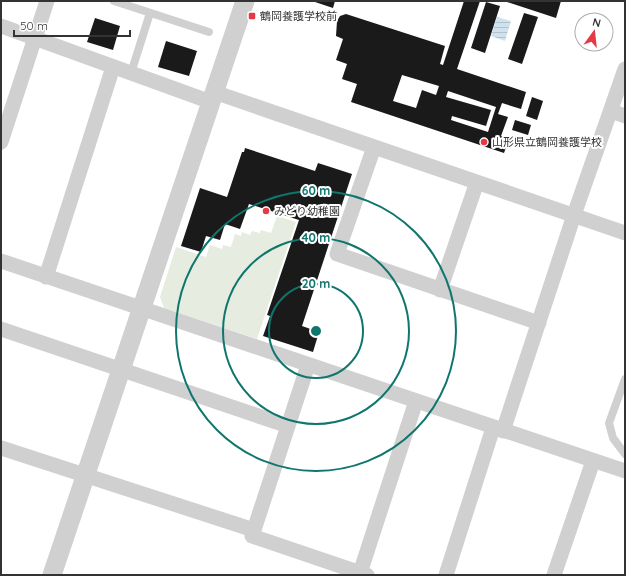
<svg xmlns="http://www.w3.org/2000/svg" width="626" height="576" viewBox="0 0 626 576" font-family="Quicksand,'Noto Sans JP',sans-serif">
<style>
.pitch{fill:#e6ecdf}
.water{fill:url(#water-rules)}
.building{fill:#1a1a1a;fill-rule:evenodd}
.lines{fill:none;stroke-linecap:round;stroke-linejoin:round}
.service{stroke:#d0d0d0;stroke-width:8}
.minor{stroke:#d0d0d0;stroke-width:15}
.tertiary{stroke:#d0d0d0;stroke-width:19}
.ring{fill:none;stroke:#0f766e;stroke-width:2}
.poi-dot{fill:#e63946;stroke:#fff;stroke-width:1.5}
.labels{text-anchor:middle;stroke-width:4;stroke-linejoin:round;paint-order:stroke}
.poi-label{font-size:11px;fill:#333;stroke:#fff;text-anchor:start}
.centre{fill:#0f766e;stroke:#fff;stroke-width:2}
.ring-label{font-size:12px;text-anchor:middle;font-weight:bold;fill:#0f766e;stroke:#fff;stroke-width:4;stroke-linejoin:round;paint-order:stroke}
</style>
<defs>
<pattern id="water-rules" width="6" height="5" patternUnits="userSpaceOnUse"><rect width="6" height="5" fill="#cfe2ee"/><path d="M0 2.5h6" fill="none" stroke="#b2c2cd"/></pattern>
</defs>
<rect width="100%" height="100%" fill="#fff"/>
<path class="pitch" d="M277,216L296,222L257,339L164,308L160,297L176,247L206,257L210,245L222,249L223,245L231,247L235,234L241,236L242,232L250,235L252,231L260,233L261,230L271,233Z"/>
<path class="water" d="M497,17L511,21L505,41L491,36Z"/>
<path class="building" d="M312,1H335L333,8Z
M464,1H480L457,69L526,92L521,109L502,103L498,114L508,117L501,136L509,139L504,153L351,102L357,84L342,79L347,64L336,60L343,39L336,36L337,21L340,16L346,14L445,46L440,64L443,65ZM402,75L439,86L436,95L422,90L416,108L393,101ZM448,91L496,107L488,132L451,120L452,116L486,126L491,110L446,97Z
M504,1H561L556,18Z
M486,2L500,6L485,53L471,48Z
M524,13L538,17L522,64L508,59Z
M95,18L120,26L113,50L87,42Z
M166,41L197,51L189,76L158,67Z
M532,97L543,101L537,120L526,116Z
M515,120L531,125L528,135L512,130Z
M245,148L315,171L318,163L352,174L302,326L319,332L313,352L263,336L270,316L267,315L299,220L249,204L240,229L225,224L220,240L206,236L201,252L181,246L200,188L227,197L242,152H244Z"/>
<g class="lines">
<path class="service" d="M114,1L209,32
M131,73L150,13
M625,379L609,423L613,438L625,454"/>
<path class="minor" d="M1,26L211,102
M214,92L625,233
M611,111L625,116
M1,142L47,1
M374,147L337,254L539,323
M1,261L625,471
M46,277L113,67
M440,290L477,182
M1,329L288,426
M503,431L574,215L625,69
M1,448L254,530L252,536L367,575
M254,530L308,365
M360,573L416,401
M446,575L493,428
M554,575L593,461"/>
<path class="tertiary" d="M52,575L245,1"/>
</g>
<g class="ring">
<circle cx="316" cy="331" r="47"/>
<circle cx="316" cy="331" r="93"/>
<circle cx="316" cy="331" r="140"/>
</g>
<g class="poi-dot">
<rect x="248" y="12" width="8" height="8" rx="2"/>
<circle cx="484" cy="142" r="4"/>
<circle cx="266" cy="211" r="4"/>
</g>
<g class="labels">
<g class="poi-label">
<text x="260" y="20">鶴岡養護学校前</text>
<text x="492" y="146">山形県立鶴岡養護学校</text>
<text x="274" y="215">みどり幼稚園</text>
</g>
</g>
<circle cx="316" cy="331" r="6" class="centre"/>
<g class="ring-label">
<text x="316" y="195">60 m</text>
<text x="316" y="242">40 m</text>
<text x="316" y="288">20 m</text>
</g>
<rect width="626" height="576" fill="none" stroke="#333333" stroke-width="4"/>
<g transform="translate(594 32) rotate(15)"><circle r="19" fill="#ffffff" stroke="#adadad"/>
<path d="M0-3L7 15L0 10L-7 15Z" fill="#e63946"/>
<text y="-6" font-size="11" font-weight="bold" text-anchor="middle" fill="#333333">N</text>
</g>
<path d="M14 30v6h116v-6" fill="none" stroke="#333333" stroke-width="2"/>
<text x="20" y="30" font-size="12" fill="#333333" stroke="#ffffff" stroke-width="3" paint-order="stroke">50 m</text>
</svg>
